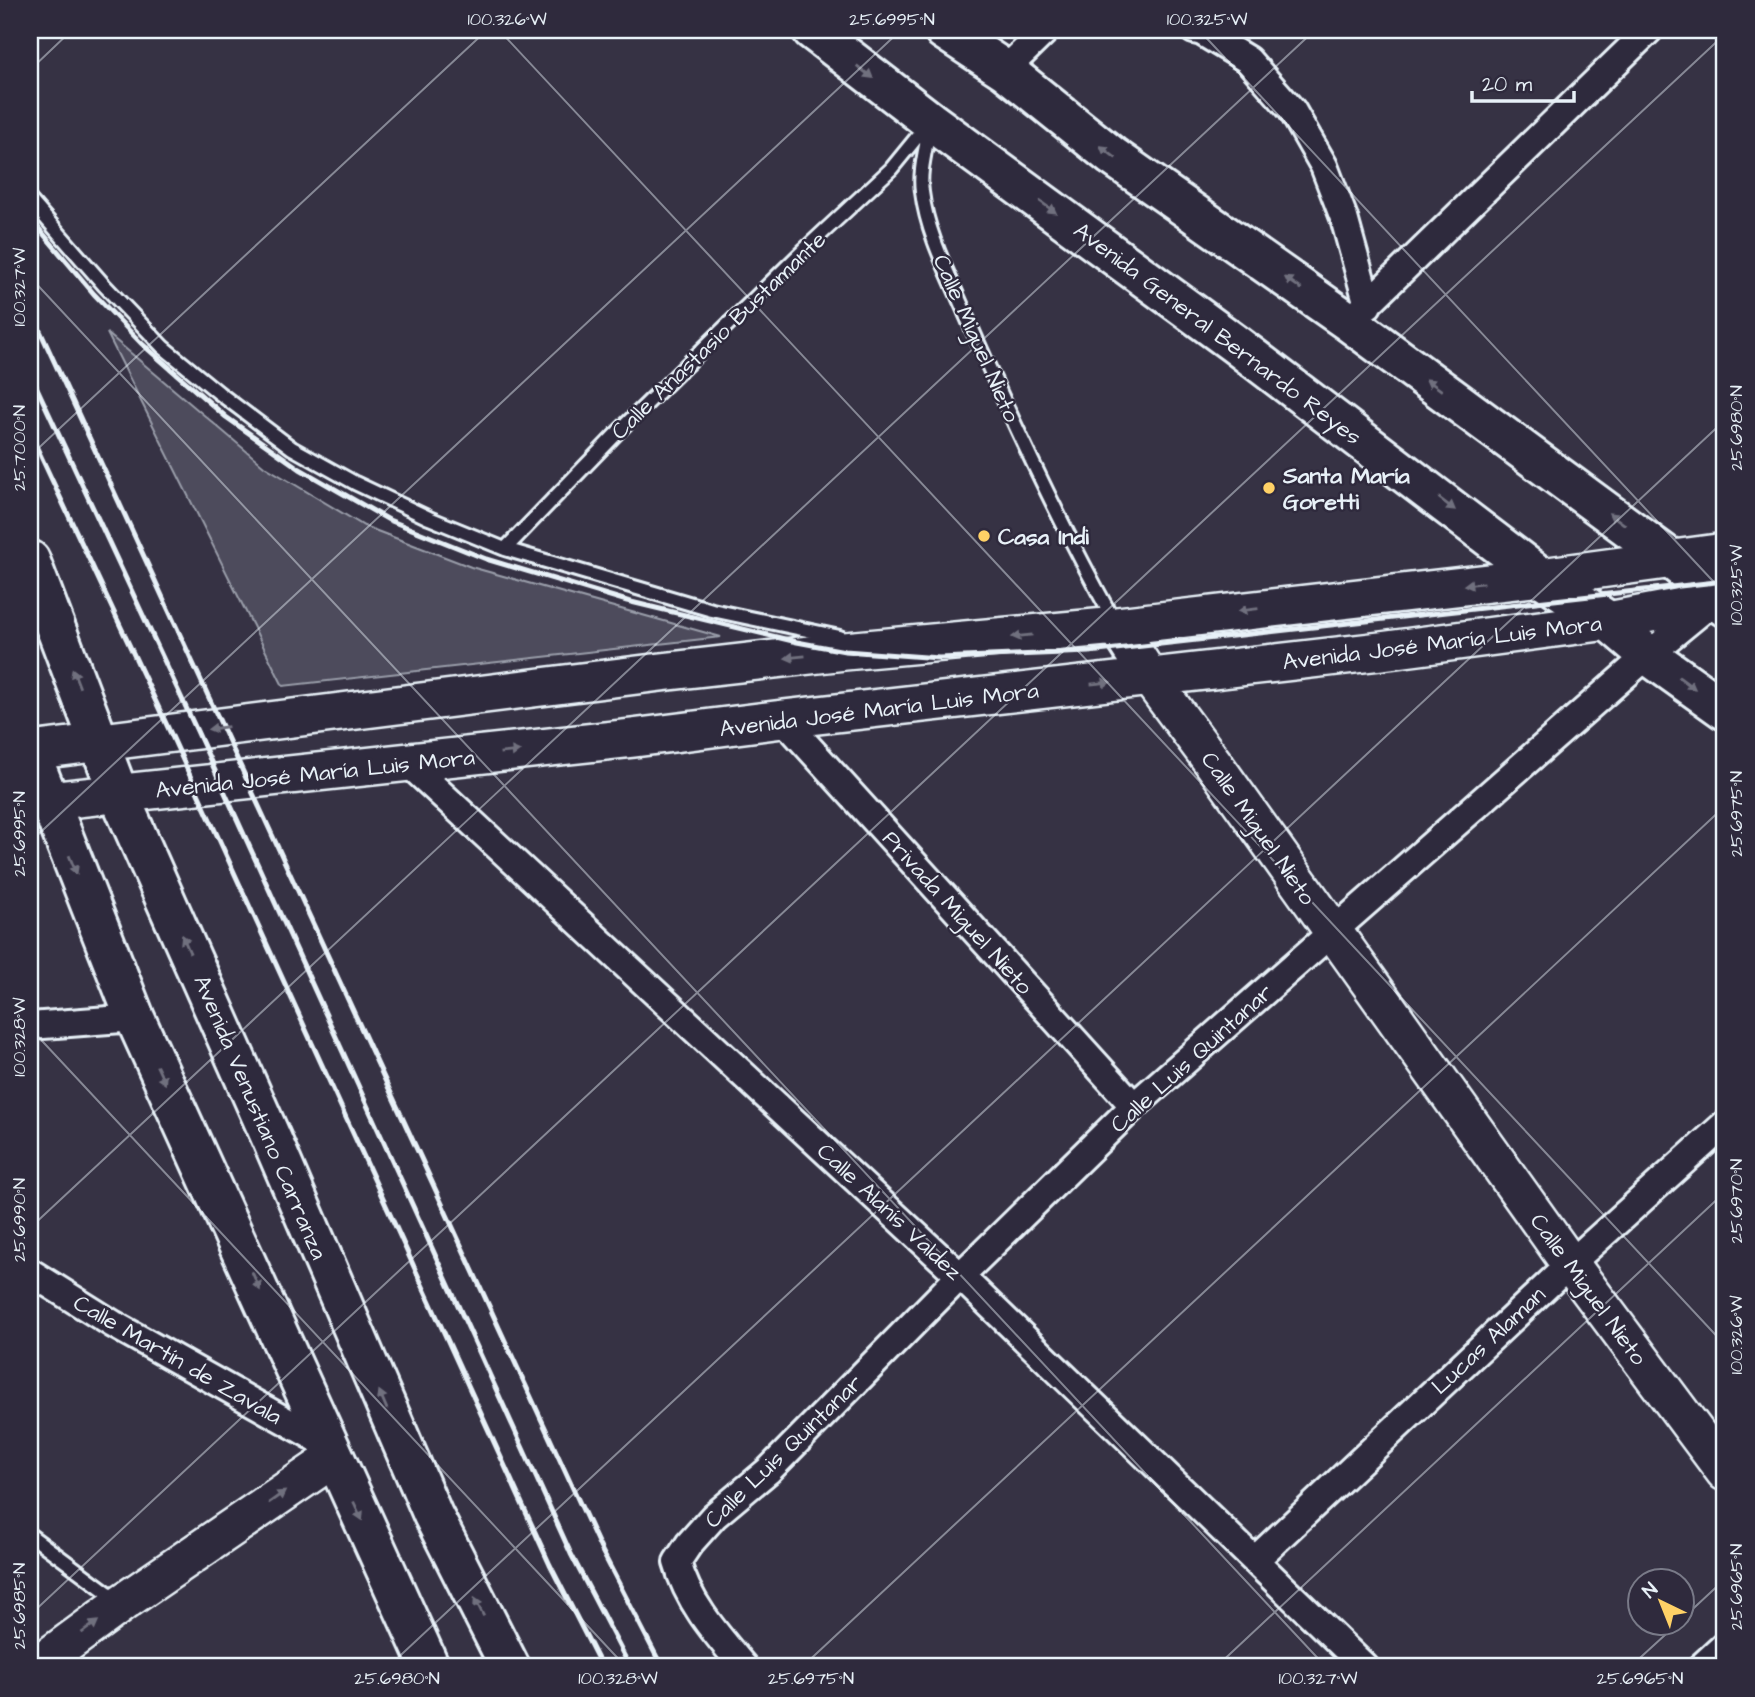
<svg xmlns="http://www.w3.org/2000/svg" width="1755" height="1697" viewBox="0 0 1755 1697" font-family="'Architects Daughter',sans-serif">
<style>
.green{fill:#4d4b5c;stroke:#9a9eaa;stroke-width:2}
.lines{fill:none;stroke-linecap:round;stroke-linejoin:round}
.lane-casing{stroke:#e8f1f8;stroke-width:18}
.street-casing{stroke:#e8f1f8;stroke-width:32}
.secondary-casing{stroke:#e8f1f8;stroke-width:42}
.primary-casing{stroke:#e8f1f8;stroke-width:44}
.lane{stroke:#2f2a3d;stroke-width:12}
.street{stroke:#2f2a3d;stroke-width:26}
.secondary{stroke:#2f2a3d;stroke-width:37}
.primary{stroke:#2f2a3d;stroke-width:38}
.rail{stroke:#e8f1f8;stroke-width:5}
.oneway{fill:#70707e}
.ticks{fill:none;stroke:#e8f1f8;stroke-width:2;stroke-opacity:0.45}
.poi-dot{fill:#ffd166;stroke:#2f2a3d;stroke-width:2.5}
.labels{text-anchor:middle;stroke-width:5;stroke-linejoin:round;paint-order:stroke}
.street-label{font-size:23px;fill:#e8f1f8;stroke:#2f2a3d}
.poi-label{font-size:23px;font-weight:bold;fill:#e8f1f8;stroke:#2f2a3d;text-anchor:start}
.neatline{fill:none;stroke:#e8f1f8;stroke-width:2.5}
.ticks-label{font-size:18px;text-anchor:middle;fill:#e8f1f8}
</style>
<rect width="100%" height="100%" fill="#363244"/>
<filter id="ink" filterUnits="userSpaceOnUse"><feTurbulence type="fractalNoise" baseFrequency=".0143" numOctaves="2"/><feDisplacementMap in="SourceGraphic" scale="14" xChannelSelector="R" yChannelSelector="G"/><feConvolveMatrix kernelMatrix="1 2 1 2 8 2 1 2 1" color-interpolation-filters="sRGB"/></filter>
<g filter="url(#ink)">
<path class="green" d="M107,333L264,466L364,526L471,567L721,637L283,686Z"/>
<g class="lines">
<defs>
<path id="lane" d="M929,129C926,149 919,172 922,192C927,234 949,275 965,313C1010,417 1059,522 1114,621
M30,200L104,285L163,347L219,393L292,448L355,483L429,518L505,549L712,610L840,637
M505,549L620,430L805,249L891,169L927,125
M30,1535L119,1601"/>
<path id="street" d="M1194,30L1202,32L1248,60L1292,110L1324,166L1344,218L1368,305
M1005,70L1046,30
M1349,322L1649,30
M783,719L1134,1106
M408,763L960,1276L1365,1667
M30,1026L135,1018
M30,1272L113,1324L327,1444
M1255,1560L1570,1264L1725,1124
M744,1667C717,1635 688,1603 677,1562L689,1544L714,1516L769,1470L960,1276L1134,1106L1648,655L1715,600L1725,576
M1701,1667L1725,1645"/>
<path id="secondary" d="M1117,626L1150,678L1214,764L1570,1264L1725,1472
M30,751L661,672L845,651L1117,626L1541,577L1725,552
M30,803L633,738L783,719L1381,651L1608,621L1725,599
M35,1667L122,1603L334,1458"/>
<path id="primary" d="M812,30L930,121L1235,344L1541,577L1608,621L1648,655L1725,710
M944,30L1005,70L1112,156L1349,322L1672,560L1702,584L1715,600L1725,607
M30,560L119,795L272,1140L433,1515L510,1667
M30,752L135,1018L430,1667"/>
</defs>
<use href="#lane" class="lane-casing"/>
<use href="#street" class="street-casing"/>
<use href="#secondary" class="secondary-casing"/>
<use href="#primary" class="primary-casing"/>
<use href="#lane" class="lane"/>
<use href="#street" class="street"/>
<use href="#secondary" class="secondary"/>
<use href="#primary" class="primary"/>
<path class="rail" d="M30,218L94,294L141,343L226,417L300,469L389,520L486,559L627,601L797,642L845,651L939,658L1089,652L1725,581
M30,309L600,1547L662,1667
M30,373L197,731L571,1554L630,1667
M30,433L171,734L550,1565L602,1667"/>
</g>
<defs><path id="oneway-solid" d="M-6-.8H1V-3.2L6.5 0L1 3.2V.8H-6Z" transform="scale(1.75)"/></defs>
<g class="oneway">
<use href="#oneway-solid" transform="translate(865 72) rotate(38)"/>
<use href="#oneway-solid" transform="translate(1108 152) rotate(-142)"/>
<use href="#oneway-solid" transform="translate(1048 207) rotate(36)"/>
<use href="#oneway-solid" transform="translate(1293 283) rotate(-145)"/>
<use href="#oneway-solid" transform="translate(1434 385) rotate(-144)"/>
<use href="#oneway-solid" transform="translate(1447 504) rotate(37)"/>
<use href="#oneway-solid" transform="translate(1617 519) rotate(-144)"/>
<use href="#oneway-solid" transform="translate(1474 584) rotate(174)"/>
<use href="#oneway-solid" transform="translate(1248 610) rotate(173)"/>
<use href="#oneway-solid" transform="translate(1022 636) rotate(174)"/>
<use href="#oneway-solid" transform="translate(795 657) rotate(174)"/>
<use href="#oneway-solid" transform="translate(76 678) rotate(-111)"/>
<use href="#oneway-solid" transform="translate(1101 683) rotate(-6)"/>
<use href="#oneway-solid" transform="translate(1687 683) rotate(36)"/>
<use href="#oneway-solid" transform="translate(218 728) rotate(172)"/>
<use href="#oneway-solid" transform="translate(510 752) rotate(-6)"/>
<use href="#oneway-solid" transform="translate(73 865) rotate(68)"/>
<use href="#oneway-solid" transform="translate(186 944) rotate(-114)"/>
<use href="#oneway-solid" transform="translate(161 1075) rotate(65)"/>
<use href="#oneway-solid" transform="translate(256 1281) rotate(66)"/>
<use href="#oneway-solid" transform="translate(383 1400) rotate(-113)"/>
<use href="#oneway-solid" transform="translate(277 1497) rotate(-35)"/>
<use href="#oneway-solid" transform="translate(358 1511) rotate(65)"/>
<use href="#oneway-solid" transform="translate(479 1607) rotate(-117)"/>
<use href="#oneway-solid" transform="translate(90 1627) rotate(-36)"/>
</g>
</g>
<path class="ticks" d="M499,30L1725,1345M1199,30L1725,594M30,70L72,30M30,277L1326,1667M30,456L487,30M30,842L901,30M30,1028L626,1667M30,1228L1315,30M30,1615L1725,34M1682,1619L1725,1579M388,1667L1725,420M802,1667L1725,806M1216,1667L1725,1192M1630,1667L1677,1624"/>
<g class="poi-dot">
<circle cx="1269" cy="488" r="7"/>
<circle cx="984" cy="536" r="7"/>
</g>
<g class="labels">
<g class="street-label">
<text transform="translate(1218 333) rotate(37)" y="8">Avenida General Bernardo Reyes</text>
<text transform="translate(718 335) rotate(-44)" y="8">Calle Anastasio Bustamante</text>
<text transform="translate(977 338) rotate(66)" y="8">Calle Miguel Nieto</text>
<text transform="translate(1442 642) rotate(-7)" y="8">Avenida José María Luis Mora</text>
<text transform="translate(879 709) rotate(-7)" y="8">Avenida José María Luis Mora</text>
<text transform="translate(315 773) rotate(-6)" y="8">Avenida José María Luis Mora</text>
<text transform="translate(1259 828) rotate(55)" y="8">Calle Miguel Nieto</text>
<text transform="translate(958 912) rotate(48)" y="8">Privada Miguel Nieto</text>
<text transform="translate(1191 1058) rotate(-42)" y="8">Calle Luis Quintanar</text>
<text transform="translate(261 1117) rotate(67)" y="8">Avenida Venustiano Carranza</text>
<text transform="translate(890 1211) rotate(43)" y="8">Calle Alanís Valdez</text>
<text transform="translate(1589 1289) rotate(54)" y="8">Calle Miguel Nieto</text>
<text transform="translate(1488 1340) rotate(-43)" y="8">Lucas Alaman</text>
<text transform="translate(178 1359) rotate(30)" y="8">Calle Martín de Zavala</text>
<text transform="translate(783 1451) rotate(-44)" y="8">Calle Luis Quintanar</text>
</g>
<g class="poi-label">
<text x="1283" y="483">Santa María<tspan x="1283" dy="26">Goretti</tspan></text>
<text x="998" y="544">Casa Indi</text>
</g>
</g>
<rect width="1755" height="1697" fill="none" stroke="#2f2a3d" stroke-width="77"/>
<g transform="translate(1661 1602) rotate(317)"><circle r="33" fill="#2f2a3d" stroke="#797a88" stroke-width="2"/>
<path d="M0-5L12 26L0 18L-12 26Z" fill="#ffd166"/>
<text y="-10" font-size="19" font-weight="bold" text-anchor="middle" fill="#e8f1f8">N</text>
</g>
<path d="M1472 91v10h102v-10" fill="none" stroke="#e8f1f8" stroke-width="3.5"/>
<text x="1482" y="91" font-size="21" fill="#e8f1f8" stroke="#2f2a3d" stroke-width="5" paint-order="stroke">20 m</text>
<rect x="38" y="38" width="1678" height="1620" class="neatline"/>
<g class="ticks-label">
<text x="507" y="25">100.326°W</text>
<text x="892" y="25">25.6995°N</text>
<text x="1207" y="25">100.325°W</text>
<text transform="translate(19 287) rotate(-90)" y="6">100.327°W</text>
<text transform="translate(1736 428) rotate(-90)" y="6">25.6980°N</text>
<text transform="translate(19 448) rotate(-90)" y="6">25.7000°N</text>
<text transform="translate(1736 585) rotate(-90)" y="6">100.325°W</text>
<text transform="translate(1736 814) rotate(-90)" y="6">25.6975°N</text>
<text transform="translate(19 834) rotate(-90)" y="6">25.6995°N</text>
<text transform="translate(19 1037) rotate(-90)" y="6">100.328°W</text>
<text transform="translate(1736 1201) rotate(-90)" y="6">25.6970°N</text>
<text transform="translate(19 1220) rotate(-90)" y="6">25.6990°N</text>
<text transform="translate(1736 1335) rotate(-90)" y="6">100.326°W</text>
<text transform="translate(1736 1587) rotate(-90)" y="6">25.6965°N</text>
<text transform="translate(19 1606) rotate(-90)" y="6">25.6985°N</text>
<text x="397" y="1684">25.6980°N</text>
<text x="618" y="1684">100.328°W</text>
<text x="811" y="1684">25.6975°N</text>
<text x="1318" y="1684">100.327°W</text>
<text x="1640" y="1684">25.6965°N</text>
</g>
</svg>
